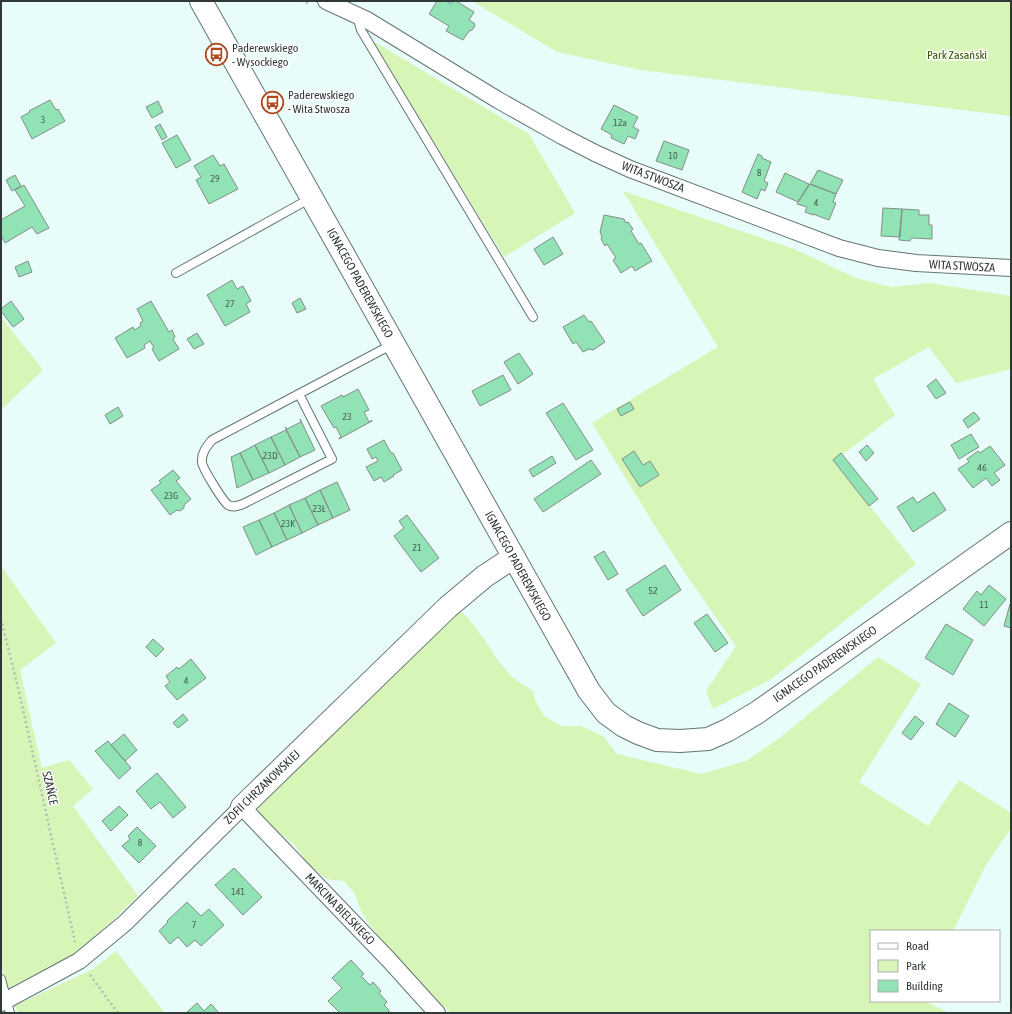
<svg xmlns="http://www.w3.org/2000/svg" width="1012" height="1014" viewBox="0 0 1012 1014" font-family="'Asap Condensed',sans-serif">
<style>
.green{fill:#d6f5b6}
.building{fill:#91e2b4;stroke:#818f86}
.lines{fill:none;stroke-linecap:round;stroke-linejoin:round}
.lane-casing{stroke:#637573;stroke-width:10}
.street-casing{stroke:#637573;stroke-width:18}
.secondary-casing{stroke:#637573;stroke-width:24}
.path{stroke:#adbdbb;stroke-width:2.5;stroke-dasharray:2 3;stroke-linecap:butt}
.lane{stroke:#fff;stroke-width:8}
.street{stroke:#fff;stroke-width:16}
.secondary{stroke:#fff;stroke-width:22}
.labels{text-anchor:middle;stroke-width:3;stroke-linejoin:round;paint-order:stroke}
.number-label{font-size:10px;fill:#496357}
.poi-label{font-size:12px;fill:#313938;stroke:#fff;text-anchor:start}
.park-label{font-size:12px;fill:#365302;stroke:#fff}
.street-label{font-size:12px;fill:#313938;stroke:#fff}
</style>
<rect width="100%" height="100%" fill="#e8fcfa"/>
<path class="green" d="M472,1H1011V116L641,70L557,52Z
M373,41L529,134L575,213L504,257Z
M623,191L794,249L856,278L891,287L930,283L1011,296V369L956,383L929,347L873,379L895,415L834,461L916,564L770,680L713,709L706,691L736,646L687,576L653,523L592,423L718,347Z
M1,317L43,370L1,410Z
M1,566L56,643L20,670L42,768L69,760L93,789L73,806L138,896L82,950L7,989L1,964Z
M460,611L468,618L485,640L499,662L513,678L533,691L535,700L544,716L561,726H581L604,737L617,754L701,774L746,761L781,737L878,657L921,684L859,782L928,826L959,780L1011,813V828L987,863L953,931H871V1001H925L949,1013H451L389,960L384,943L369,924L361,911L355,894L344,881L326,879L308,864L294,844L276,831L259,814L256,805Z
M116,951L165,1013H19L14,1006L93,969Z"/>
<path class="building" d="M437,1H446L451,4L452,1H456L474,12L469,20L474,23L475,26L472,30L469,31L463,40L446,31L449,26L429,14Z
M50,100L56,110L58,109L65,121L32,139L21,117L30,112L29,111Z
M158,101L163,112L152,118L146,107Z
M614,105L638,117L633,127L639,130L635,139L628,136L624,144L611,138L612,135L601,129Z
M160,124L167,137L162,140L155,127Z
M177,135L191,160L176,168L162,143Z
M664,141L689,150L682,170L656,161Z
M758,154L762,156V158L771,162L764,181L768,183L765,191L761,189L757,199L742,192Z
M213,155L220,166L224,164L238,189L209,204L196,180L201,177L194,166Z
M818,170L843,180L836,194L810,184Z
M785,173L809,184L798,202L776,192Z
M15,175L21,186L12,191L6,180Z
M810,184L836,194L833,202L836,203L829,220L813,214V215L805,212L807,207L797,204Z
M24,185L49,228L37,234L32,227L5,243L1,235V220L25,206L15,190Z
M883,208L902,209L900,237L881,236Z
M902,209L919,210V215H929V225H932V239L911,238L910,241L899,240Z
M604,215L624,219L626,223L628,222L633,229L631,231L639,244L641,243L652,261L635,271L632,266L621,273L613,260L616,258L607,244L605,246L601,239L602,237L600,232Z
M553,237L563,254L544,265L534,249Z
M28,261L32,272L19,277L15,267Z
M232,280L237,289L243,286L251,301L246,304L250,312L225,326L207,295Z
M300,298L306,309L297,313L292,303Z
M11,301L24,319L13,327L1,311V309Z
M151,301L169,332L172,330L175,337L173,339L179,349L159,361L152,349L154,348L150,341L144,345L145,348L127,358L115,338L133,327L134,330L141,326L140,323L143,321L137,309Z
M584,315L589,322L591,321L605,342L593,350L589,349L583,352L576,342L573,344L563,327Z
M197,333L204,344L194,349L187,339Z
M519,353L533,374L518,384L504,362Z
M503,375L511,390L480,406L472,391Z
M936,379L946,393L936,399L927,386Z
M358,389L369,410L364,412L369,422L372,420V421L339,439V438L341,437L336,427L334,428L321,406L342,395L343,397Z
M630,402L634,409L621,416L617,409Z
M563,403L593,450L576,460L546,413Z
M118,407L123,416L110,424L105,415Z
M974,412L980,419L968,428L963,420Z
M300,419L315,450L300,457L285,427L287,429L301,422Z
M286,430L300,457L285,465L271,437Z
M971,434L979,447L959,459L951,445Z
M271,437L285,465L269,473L255,445Z
M384,440L391,453H393L402,470L393,475L394,476L384,482L381,477L374,481L366,467L378,461L376,457L372,459L367,449Z
M255,445L269,473L253,480L240,453Z
M867,445L874,453L866,461L859,452Z
M990,446L1005,465L994,473L1000,480L992,486L986,478L973,488L958,469L969,462L967,459L978,451L980,453Z
M634,451L643,465L650,461L659,475L640,487L622,459Z
M240,453L253,480L237,488L231,457Z
M841,453L878,499L869,506L833,460Z
M552,456L556,463L533,477L529,470Z
M591,460L601,474L543,512L534,499Z
M173,470L180,478L176,481L191,499L184,505V508L180,511L177,510L170,515L151,490L161,483L159,481Z
M337,482L350,510L333,518L320,490Z
M320,490L333,518L318,525L305,498Z
M934,492L946,510L913,532L897,507L913,497L917,503Z
M305,498L318,525L302,533L289,505Z
M289,505L302,533L287,540L274,513Z
M274,513L287,540L272,547L259,520Z
M407,515L439,558L421,572L394,536L404,528L399,521Z
M259,520L272,547L256,555L243,527Z
M604,551L618,574L608,580L594,557Z
M665,565L681,590L643,616L626,590Z
M989,585L1006,599L984,626L963,609L977,591L981,595Z
M1010,604H1011V628L1004,626Z
M707,614L728,643L715,652L694,623Z
M946,624L973,640L953,675L925,658Z
M153,639L164,649L156,657L146,647Z
M191,659L206,678L177,700L165,686L170,682L166,676L177,667L179,669Z
M949,703L969,716L955,737L936,724Z
M183,714L188,720L178,728L173,723Z
M915,716L924,723L911,740L902,733Z
M124,734L137,750L125,761L111,745Z
M108,741L131,768L119,779L95,751Z
M157,773L186,807L173,818L160,802L151,809L136,791Z
M119,806L128,815L111,831L102,821Z
M137,827L156,846L139,863L122,846L130,839L128,836Z
M234,868L262,897L243,915L215,885Z
M187,902L201,916L209,909L224,925L201,946L195,940L187,947L178,937L170,944L159,931L168,922L167,921Z
M351,960L364,974L361,976L370,985L373,982L381,991L379,993L387,1002L384,1005L389,1010V1013H340L328,1001L342,988L332,978Z
M197,1003L204,1011L211,1004L219,1013H186Z"/>
<g class="lines">
<defs>
<path id="lane" d="M357,16L361,30L533,317
M176,273L311,198
M299,394L332,459L243,504C238,506 233,508 228,505C223,501 202,468 202,462C201,453 207,446 212,440L393,344
M1,979L10,1013"/>
<path id="street" d="M326,1L367,20L498,100L562,136L595,153L630,169L839,248L878,258L916,263L1011,268
M1,1003L79,961L125,923L242,807L389,960L437,1013"/>
<path id="secondary" d="M201,1L589,691L606,713L624,726L638,733L657,740L680,741L708,739L728,730L758,712L1011,533
M242,807L448,607L485,576L514,557"/>
</defs>
<use href="#lane" class="lane-casing"/>
<use href="#street" class="street-casing"/>
<use href="#secondary" class="secondary-casing"/>
<path class="path" d="M301,1L310,4
M1,619L19,692L75,942
M90,975L118,1013"/>
<use href="#lane" class="lane"/>
<use href="#street" class="street"/>
<use href="#secondary" class="secondary"/>
</g>
<defs>
<symbol id="bus-ring" viewBox="-11 -11 22 22"><circle r="9.5" fill="#fff" stroke="#ad471f" stroke-width="1.5"/><path d="M-5-6H5V4H4V6H2V4H-2V6H-4V4H-5ZM-3.5-4V0h7V-4ZM-3.5 1.2v1.5H-2V1.2ZM2 1.2v1.5H3.5V1.2Z" fill="#ad471f"/></symbol>
</defs>
<g fill-rule="evenodd">
<use href="#bus-ring" x="204" y="42" width="25" height="25"/>
<use href="#bus-ring" x="260" y="90" width="25" height="25"/>
</g>
<g class="labels">
<g class="number-label">
<text x="43" y="123">3</text>
<text x="620" y="126">12a</text>
<text x="673" y="159">10</text>
<text x="759" y="176">8</text>
<text x="215" y="182">29</text>
<text x="816" y="206">4</text>
<text x="230" y="307">27</text>
<text x="347" y="420">23</text>
<text x="270" y="459">23D</text>
<text x="982" y="471">46</text>
<text x="171" y="499">23G</text>
<text x="319" y="512">23Ł</text>
<text x="288" y="527">23K</text>
<text x="417" y="551">21</text>
<text x="653" y="594">52</text>
<text x="984" y="608">11</text>
<text x="186" y="684">4</text>
<text x="140" y="846">8</text>
<text x="238" y="895">141</text>
<text x="194" y="928">7</text>
</g>
<g class="poi-label">
<text x="232" y="52">Paderewskiego<tspan x="232" dy="14">- Wysockiego</tspan></text>
<text x="288" y="99">Paderewskiego<tspan x="288" dy="14">- Wita Stwosza</tspan></text>
</g>
<g class="park-label">
<text x="957" y="59">Park Zasański</text>
</g>
<g class="street-label">
<text transform="translate(653 177) rotate(21)" y="4">WITA STWOSZA</text>
<text transform="translate(962 266) rotate(3)" y="4">WITA STWOSZA</text>
<text transform="translate(360 283) rotate(61)" y="4">IGNACEGO PADEREWSKIEGO</text>
<text transform="translate(518 566) rotate(61)" y="4">IGNACEGO PADEREWSKIEGO</text>
<text transform="translate(825 664) rotate(-35)" y="4">IGNACEGO PADEREWSKIEGO</text>
<text transform="translate(262 787) rotate(-44)" y="4">ZOFII CHRZANOWSKIEJ</text>
<text transform="translate(50 788) rotate(77)" y="4">SZAŃCE</text>
<text transform="translate(340 909) rotate(46)" y="4">MARCINA BIELSKIEGO</text>
</g>
</g>
<rect width="1012" height="1014" fill="none" stroke="#313938" stroke-width="4"/>
<rect x="870" y="930" width="130" height="72" fill="#ffffff" stroke="#adb0af"/>
<rect x="878" y="943" width="20" height="6" fill="#ffffff" stroke="#adb0af"/>
<text x="906" y="950" font-size="12" fill="#313938">Road</text>
<rect x="878" y="960" width="20" height="12" fill="#d6f5b6" stroke="#adb0af"/>
<text x="906" y="970" font-size="12" fill="#313938">Park</text>
<rect x="878" y="980" width="20" height="12" fill="#91e2b4" stroke="#adb0af"/>
<text x="906" y="990" font-size="12" fill="#313938">Building</text>
</svg>
